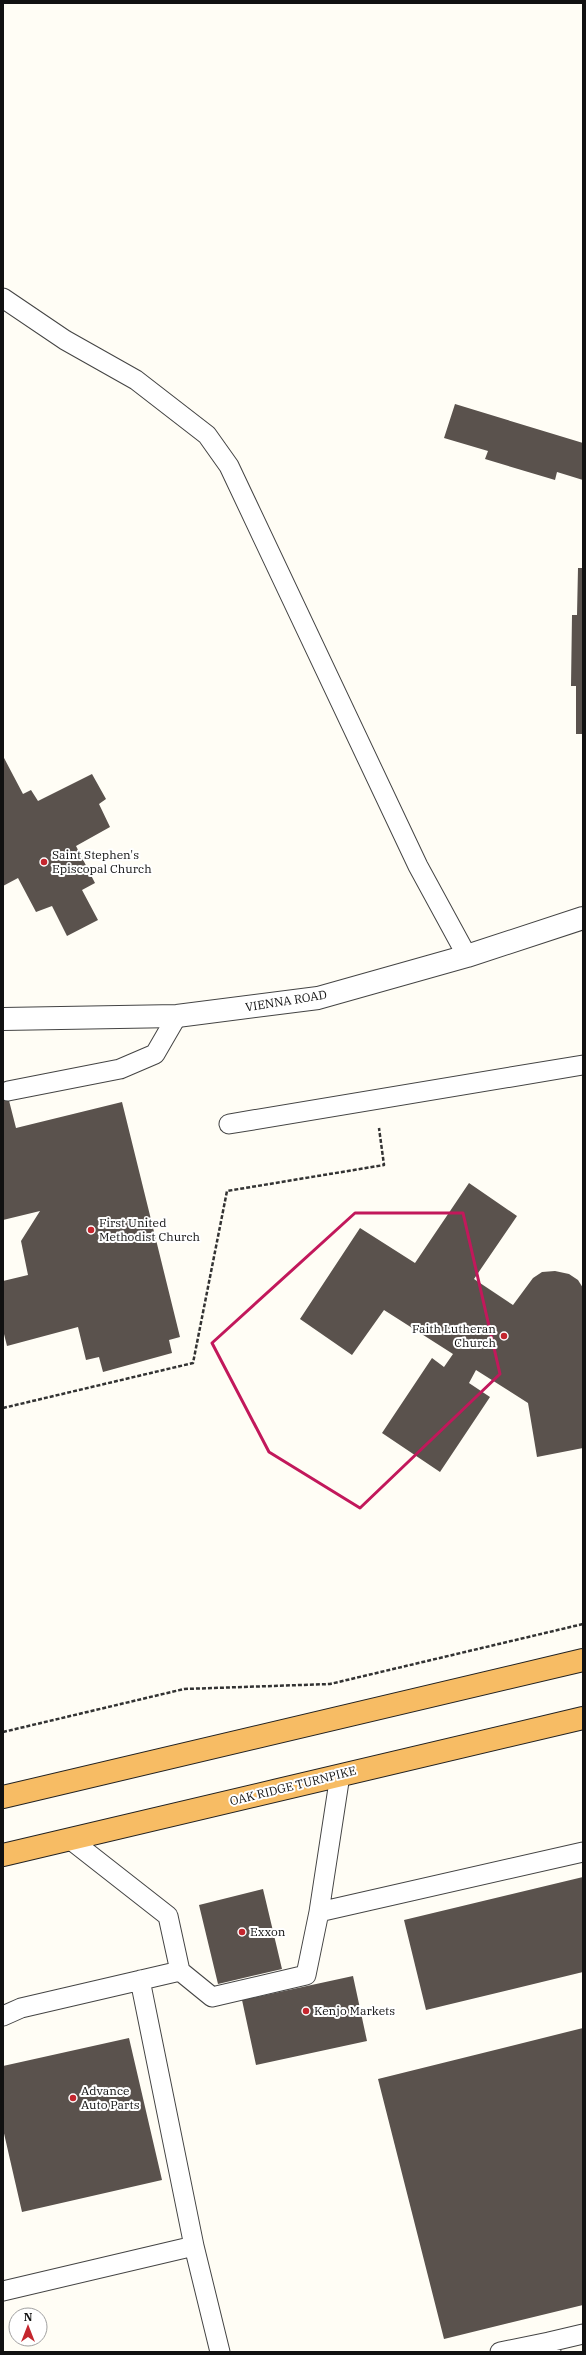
<svg xmlns="http://www.w3.org/2000/svg" width="586" height="2355" viewBox="0 0 586 2355" font-family="'IBM Plex Serif',serif">
<style>
.building{fill:#5a524d}
.lines{fill:none;stroke-linecap:round;stroke-linejoin:round}
.service-casing{stroke:#444;stroke-width:21}
.minor-casing{stroke:#444;stroke-width:24}
.trunk-casing{stroke:#222;stroke-width:24}
.path{stroke:#333;stroke-width:2.5;stroke-dasharray:4 2;stroke-linecap:butt}
.service{stroke:#fff;stroke-width:19}
.minor{stroke:#fff;stroke-width:22}
.trunk{stroke:#f7bc64;stroke-width:22}
.marked{fill:none;stroke:#c2185b;stroke-width:3;stroke-linejoin:round}
.poi-dot{fill:#c4262e;stroke:#fff;stroke-width:1.5}
.labels{text-anchor:middle;stroke-width:4;stroke-linejoin:round;paint-order:stroke}
.poi-label{font-size:12px;fill:#111;stroke:#fff;text-anchor:start}
.street-label{font-size:12px;fill:#111;stroke:#fff}
</style>
<rect width="100%" height="100%" fill="#fffdf5"/>
<path class="building" d="M455,404L583,443V480L557,472L555,480L485,459L488,451L444,438Z
M578,568H583V734H576V686H571L572,615H577Z
M3,756L23,794L31,790L38,801L92,774L106,799L99,804L110,827L76,846L95,883L82,890L98,920L67,936L52,906L36,912L18,878L3,886Z
M3,1077L16,1128L122,1102L180,1337L169,1340L172,1353L103,1372L99,1357L86,1360L78,1327L7,1346L3,1330V1281L28,1275L21,1241L40,1211L3,1220Z
M469,1183L517,1216L474,1279L513,1305L533,1278L542,1272L555,1271L569,1274L578,1280L583,1288V1448L537,1457L528,1403L476,1370L469,1383L490,1397L440,1472L382,1433L432,1358L444,1367L453,1354L384,1310L352,1355L300,1319L360,1228L415,1263Z
M583,1877V1972L426,2010L404,1920Z
M263,1889L282,1969L218,1984L199,1905Z
M353,1976L367,2041L256,2065L242,2000Z
M583,2028V2305L444,2339L378,2079Z
M129,2038L162,2180L22,2212L3,2129V2066Z"/>
<g class="lines">
<defs>
<path id="service" d="M3,298L65,340L136,380L207,435L229,466L418,866L467,956
M8,1091L120,1069L155,1054L177,1016
M229,1124L583,1065
M71,1840L168,1916L180,1971L212,1997L306,1975L319,1912L340,1775
M319,1912L583,1852
M3,2016L21,2008L180,1971
M194,2246L220,2352
M3,2291L194,2246L140,1980
M500,2352L549,2342
M551,2352L549,2342L583,2334"/>
<path id="minor" d="M3,1019L177,1016L318,998L467,956L583,918"/>
<path id="trunk" d="M3,1797L583,1660
M3,1855L583,1718"/>
</defs>
<use href="#service" class="service-casing"/>
<use href="#minor" class="minor-casing"/>
<use href="#trunk" class="trunk-casing"/>
<path class="path" d="M3,1408L193,1363L227,1191L384,1165L379,1128
M3,1732L184,1689L330,1684L583,1624"/>
<use href="#service" class="service"/>
<use href="#minor" class="minor"/>
<use href="#trunk" class="trunk"/>
</g>
<path class="marked" d="M355,1213H463L500,1374L360,1508L269,1452L212,1343Z"/>
<g class="poi-dot">
<circle cx="44" cy="862" r="4"/>
<circle cx="91" cy="1230" r="4"/>
<circle cx="504" cy="1336" r="4"/>
<circle cx="242" cy="1932" r="4"/>
<circle cx="306" cy="2011" r="4"/>
<circle cx="73" cy="2098" r="4"/>
</g>
<g class="labels">
<g class="poi-label">
<text x="52" y="859">Saint Stephen's<tspan x="52" dy="14">Episcopal Church</tspan></text>
<text x="99" y="1227">First United<tspan x="99" dy="14">Methodist Church</tspan></text>
<text x="496" y="1333" text-anchor="end">Faith Lutheran<tspan x="496" dy="14">Church</tspan></text>
<text x="250" y="1936">Exxon</text>
<text x="314" y="2015">Kenjo Markets</text>
<text x="81" y="2095">Advance<tspan x="81" dy="14">Auto Parts</tspan></text>
</g>
<g class="street-label">
<text transform="translate(286 1001) rotate(-9)" y="4">VIENNA ROAD</text>
<text transform="translate(293 1786) rotate(-14)" y="4">OAK RIDGE TURNPIKE</text>
</g>
</g>
<rect width="586" height="2355" fill="none" stroke="#111111" stroke-width="8"/>
<g transform="translate(28 2327)"><circle r="19" fill="#ffffff" stroke="#a0a0a0"/>
<path d="M0-3L7 15L0 10L-7 15Z" fill="#c4262e"/>
<text y="-6" font-size="11" font-weight="bold" text-anchor="middle" fill="#111111">N</text>
</g>
</svg>
